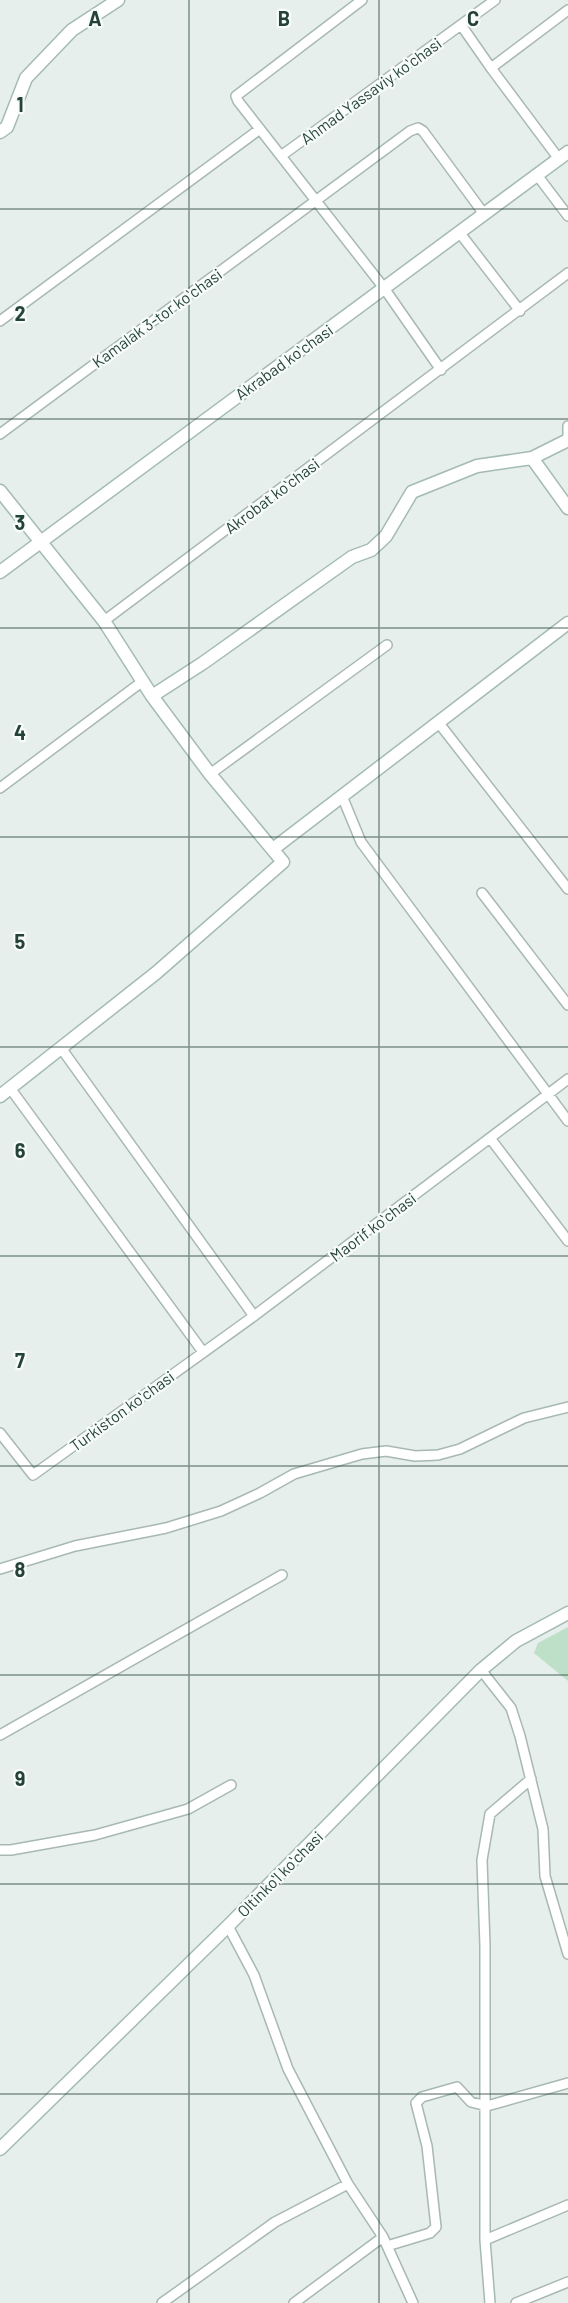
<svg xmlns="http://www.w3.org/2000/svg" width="568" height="2303" viewBox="0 0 568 2303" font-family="Barlow,sans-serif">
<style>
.green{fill:#bfe0c8}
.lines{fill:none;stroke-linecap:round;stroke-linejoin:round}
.street-casing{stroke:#a8b8b2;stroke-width:12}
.secondary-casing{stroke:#a4bbb3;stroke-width:15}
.street{stroke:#fff;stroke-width:9}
.secondary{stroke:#fff;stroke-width:12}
.grid{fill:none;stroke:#24423a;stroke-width:1.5;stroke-opacity:0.55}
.labels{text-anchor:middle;stroke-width:4.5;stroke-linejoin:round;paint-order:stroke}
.street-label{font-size:16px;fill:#24423a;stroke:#f7fbf9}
.grid-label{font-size:20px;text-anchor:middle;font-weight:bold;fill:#24423a;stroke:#f7fbf9;stroke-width:4.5;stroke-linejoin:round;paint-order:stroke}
</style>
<rect width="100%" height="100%" fill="#e6efeb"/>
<path class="green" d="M568,1627V1681L534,1653L538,1643Z"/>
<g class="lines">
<defs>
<path id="street" d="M362,0L236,96L238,101L384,288L441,370
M461,25L491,68L559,159
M491,68L568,10
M281,156L495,0
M537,175L568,216
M459,232L520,311
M0,321L260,129
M0,434L410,131L418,128L423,131L484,214
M568,440V426
M104,621L568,273
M438,722L568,889
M210,774L387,645
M0,788L143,681
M342,796L361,842L568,1121
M482,893L568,1005
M61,1048L254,1316
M10,1088L203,1352
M490,1138L568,1241
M0,1433L33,1475L254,1316L568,1079
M0,1569L75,1546L166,1528L221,1511L260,1493L294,1474L362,1454L386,1451L415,1456L438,1455L460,1449L524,1418L568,1407
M481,1670L511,1708L520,1736L543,1829L545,1876L568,1954
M0,1735L282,1575
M0,1850H11L95,1835L188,1809L231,1785
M228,1926L254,1975L288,2069L348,2184L383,2237L413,2303
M485,2240L568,2205
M387,2246L430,2233L436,2227L427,2146L416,2103L422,2097L457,2087L471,2102L487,2106L568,2083
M162,2303L275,2222L348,2184
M294,2303L383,2237
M490,2303L485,2240V1946L482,1860L490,1814L531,1779
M516,2303L568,2282"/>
<path id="secondary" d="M0,132L7,127L26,78L72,30L118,0
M532,458L568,508
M0,491L104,621L152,696L210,774L283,862L156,973L0,1096
M0,572L568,152
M152,696L203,663L352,557L371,550L386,536L412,492L477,466L532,458L568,440
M273,849L568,623
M0,2149L228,1926L481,1670L516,1641L568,1613"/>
</defs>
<use href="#street" class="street-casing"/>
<use href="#secondary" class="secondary-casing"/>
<use href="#street" class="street"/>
<use href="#secondary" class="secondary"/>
</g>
<path class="grid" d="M189,0V2303M379,0V2303M0,209H568M0,419H568M0,628H568M0,837H568M0,1047H568M0,1256H568M0,1466H568M0,1675H568M0,1884H568M0,2094H568"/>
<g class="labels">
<g class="street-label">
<text transform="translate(371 91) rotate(-36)" y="6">Ahmad Yassaviy koʻchasi</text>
<text transform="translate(157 318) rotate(-36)" y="6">Kamalak 3-tor koʻchasi</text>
<text transform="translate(284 362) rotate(-36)" y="6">Akrabad koʻchasi</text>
<text transform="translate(272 496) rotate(-37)" y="6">Akrobat koʻchasi</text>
<text transform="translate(373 1227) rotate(-37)" y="6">Maorif koʻchasi</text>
<text transform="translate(122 1411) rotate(-36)" y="6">Turkiston koʻchasi</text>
<text transform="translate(280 1874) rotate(-45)" y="6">Oltinkoʻl koʻchasi</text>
</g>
</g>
<g class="grid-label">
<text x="95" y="26">A</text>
<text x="284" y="26">B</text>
<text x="473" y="26">C</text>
<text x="20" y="112">1</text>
<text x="20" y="321">2</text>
<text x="20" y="530">3</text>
<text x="20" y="740">4</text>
<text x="20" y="949">5</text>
<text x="20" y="1158">6</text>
<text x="20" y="1368">7</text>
<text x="20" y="1577">8</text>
<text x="20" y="1786">9</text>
</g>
</svg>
